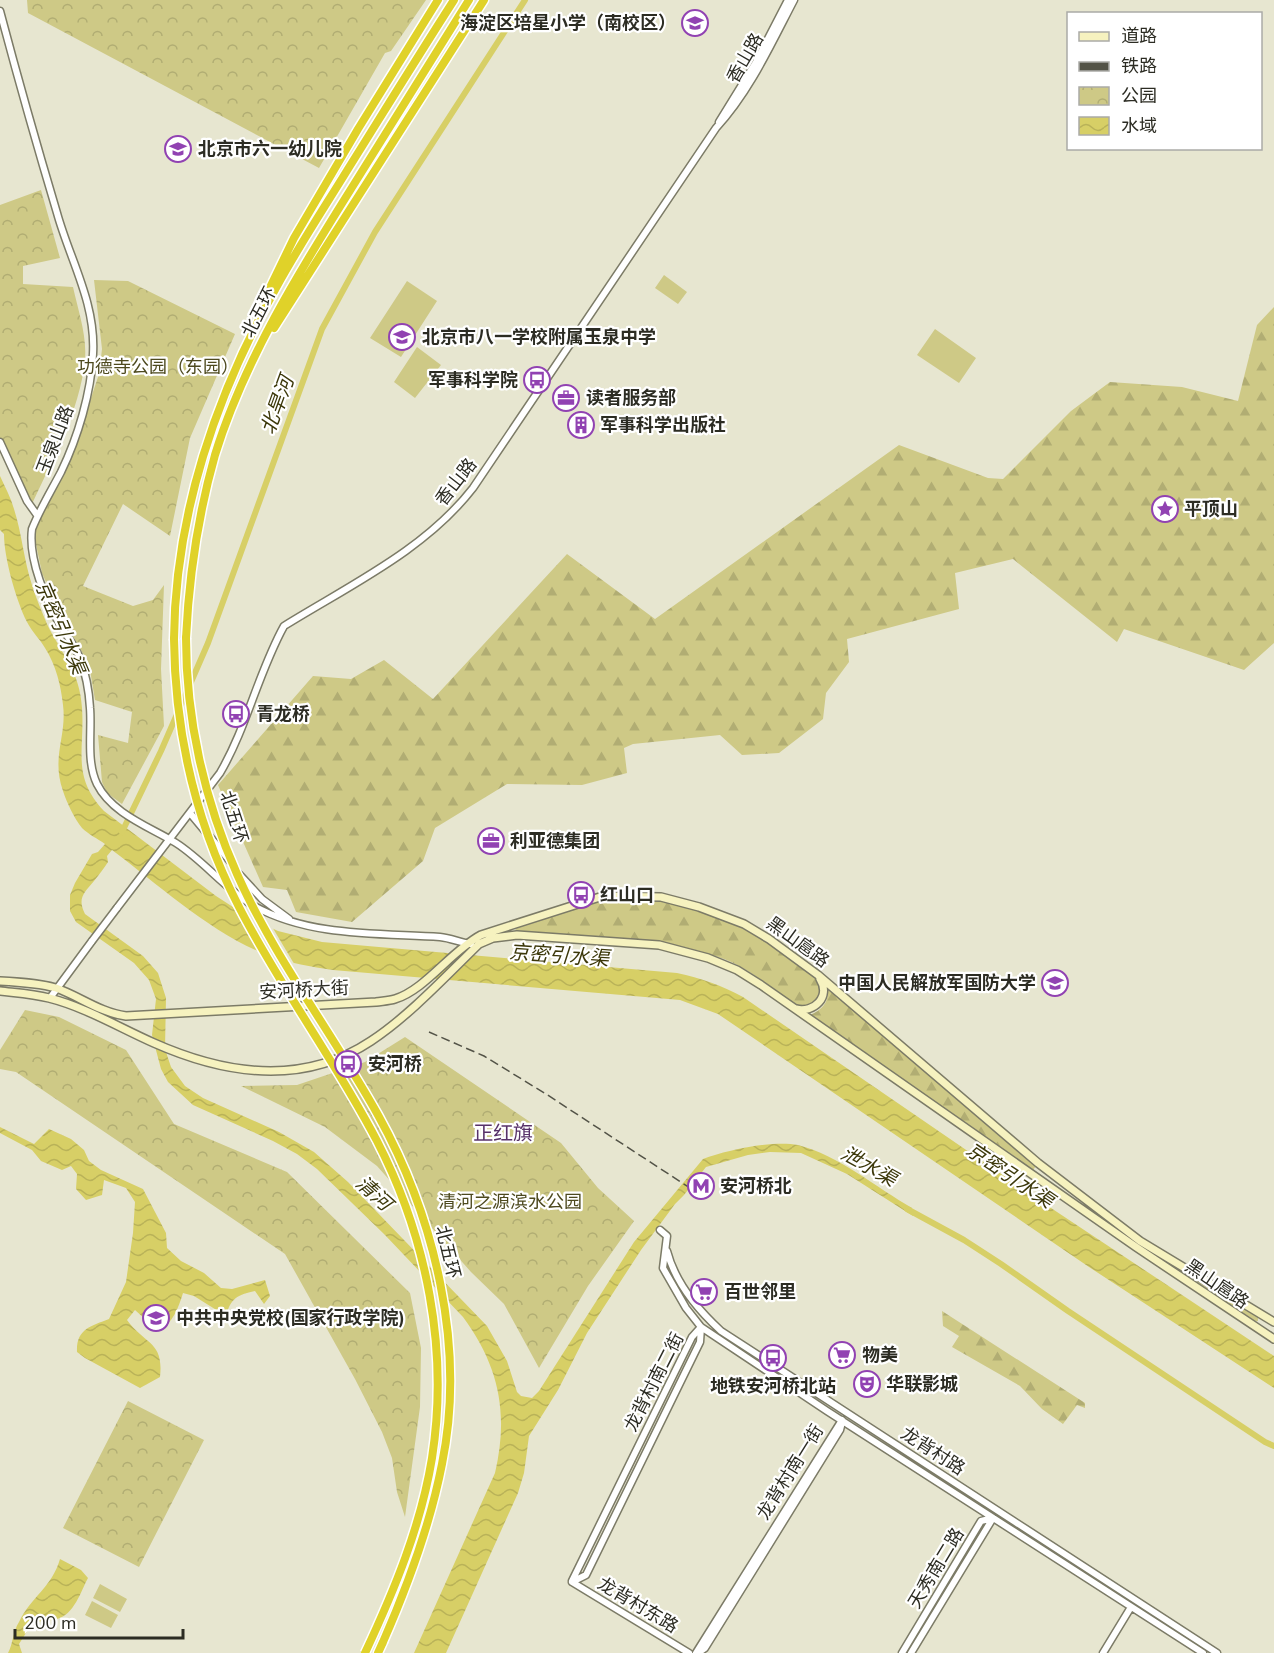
<svg xmlns="http://www.w3.org/2000/svg" width="1274" height="1653" viewBox="0 0 1274 1653" font-family="'Nunito Sans','Noto Sans SC',sans-serif">
<style>
.green{fill:#cec986}
.forest{fill:url(#forest-firs)}
.park{fill:url(#park-crowns)}
.water{fill:url(#water-waves)}
.pier{fill:#e7e6d0}
.lines{fill:none;stroke-linecap:round;stroke-linejoin:round}
.canal{stroke:#d7cf66;stroke-width:6}
.tertiary-casing{stroke:#7c7b67;stroke-width:9}
.secondary-casing{stroke:#7c7b67;stroke-width:10}
.motorway-casing{stroke:#fff;stroke-width:11}
.tertiary{stroke:#fff;stroke-width:6}
.secondary{stroke:#f6f2bf;stroke-width:7}
.motorway{stroke:#e0d229;stroke-width:8}
.rail{stroke:#535347;stroke-width:1.5;stroke-dasharray:9 4.5;stroke-linecap:butt}
.tertiary-bridge-casing{stroke:#7c7b67;stroke-width:9;stroke-linecap:butt}
.motorway-bridge-casing{stroke:#fff;stroke-width:11;stroke-linecap:butt}
.tertiary-bridge{stroke:#fff;stroke-width:6}
.motorway-bridge{stroke:#e0d229;stroke-width:8}
.labels{text-anchor:middle;stroke-width:4.5;stroke-linejoin:round;paint-order:stroke}
.poi-label{font-size:18px;font-weight:bold;fill:#2c2c23;stroke:#fff;text-anchor:start}
.street-label{font-size:18px;fill:#2c2c23;stroke:#fff}
.park-label{font-size:18px;fill:#4d491e;stroke:#fff}
.water-label{font-size:20px;font-style:italic;fill:#3c380a;stroke:#fff}
.neighbourhood-label{font-size:20px;fill:#583269;stroke:#fff}
</style>
<defs>
<pattern id="forest-firs" width="22" height="20" patternUnits="userSpaceOnUse" patternTransform="scale(1.5)"><rect width="22" height="20" fill="#cec986"/><path d="M5 1l3.5 6h-7zM16 11l3.5 6h-7z" fill="#b1ad73"/></pattern>
<pattern id="park-crowns" width="20" height="18" patternUnits="userSpaceOnUse" patternTransform="scale(1.5)"><rect width="20" height="18" fill="#cec986"/><path d="M2 6a3 3 0 1 1 6 0M12 15a3 3 0 1 1 6 0" fill="none" stroke="#b1ad73"/></pattern>
<pattern id="water-waves" width="16" height="10" patternUnits="userSpaceOnUse" patternTransform="scale(1.5)"><rect width="16" height="10" fill="#d7cf66"/><path d="M0 5q4-4 8 0t8 0" fill="none" stroke="#b9b258"/></pattern>
</defs>
<rect width="100%" height="100%" fill="#e7e6d0"/>
<path class="green" d="M664,275L687,292L678,304L655,288Z
M407,281L437,301L401,357L370,338Z
M935,329L976,358L959,383L917,355Z
M417,347L441,365L415,398L394,382Z
M1164,1259L1258,1316V1321L1253,1322L1162,1261Z
M100,1584L127,1599L120,1612L93,1598Z
M92,1601L118,1615L111,1628L85,1615Z"/>
<path class="forest" d="M1274,307V643L1244,670L1124,629L1117,642L1013,559L955,573L959,609L847,639L849,662L826,693L823,719L779,753L742,755L720,735L633,744L624,748L627,773L582,785L507,784L435,828L423,861L352,922L296,912L287,890L263,887L218,785L313,676L351,679L384,660L433,699L567,554L655,619L899,445L988,478L1003,479L1071,411L1110,382L1182,387L1238,401L1257,325Z
M609,899C657,898 704,906 748,928C772,941 794,961 816,977L822,989L817,1002L804,1007L797,1006C775,991 749,968 724,959C658,934 585,938 516,932L515,927Z
M828,988L1036,1166L1033,1170L810,1015C823,1009 829,1002 828,988Z
M942,1311L1085,1403V1408L1077,1405L1063,1424L1042,1409L1020,1386L952,1347L959,1336L943,1326Z"/>
<path class="park" d="M27,0H426L391,51L385,53L319,168L28,13Z
M41,190L60,258L23,266V284L73,287C78,310 87,335 85,359C80,413 50,463 29,511L0,438V205Z
M94,280L128,281L235,334L190,438L170,536L123,504L83,586L133,606L153,600L164,585L161,669L164,726L122,804L107,793L102,782L98,735L128,743L132,712L95,700L89,664L58,610L42,573L34,535L48,500L54,494L72,455L99,374L102,349Z
M25,1010L59,1017L126,1050L174,1124L287,1172L410,1293L421,1348L420,1407L405,1517L397,1492L392,1458L382,1432L355,1379L285,1254L16,1072L0,1069V1050Z
M405,1037L561,1143L598,1188L634,1221L588,1286L539,1368L504,1304L471,1272L377,1166L325,1127L241,1086L297,1085L365,1062Z
M128,1401L204,1440L139,1567L63,1528Z"/>
<path class="water" d="M0,476C5,487 11,498 14,509C22,534 24,561 32,585C36,598 42,612 47,624C62,655 80,671 82,708C85,750 71,776 104,811L216,896L250,918L278,931L322,942L677,973C701,978 721,985 743,997L1048,1206L1274,1356V1388L1089,1267L718,1014L680,1000L333,970C311,967 290,963 270,956C213,935 160,886 112,850L107,856L108,862C104,868 99,875 94,881C84,893 77,898 85,914L143,956L158,973L166,998L165,1049L171,1067L185,1086L203,1098L279,1132L314,1152L348,1182L487,1326L507,1361L517,1392L521,1396L532,1398L539,1391L634,1242L703,1159C727,1150 773,1140 798,1145C838,1155 877,1188 912,1208L913,1216L847,1174L801,1153L770,1152L748,1155L706,1167L684,1195L675,1204L641,1250L587,1333L558,1390L529,1436L524,1473L518,1493L446,1653H414L495,1473C509,1413 499,1366 463,1317L385,1235L317,1169L297,1154L273,1141L193,1105L168,1082L161,1069L152,1035L156,999L149,980L134,963L76,922L70,911V895L75,883L92,854L98,852L105,844C98,839 88,834 82,828C74,818 67,803 63,791C51,757 67,736 63,705C61,686 56,665 45,648C40,639 32,632 27,622C16,600 4,558 4,534L0,530Z
M0,1127L34,1144L49,1129L71,1139L84,1150L89,1161L101,1170L143,1189L166,1233L167,1248L181,1261L204,1273L221,1288L232,1289L265,1280L270,1296L264,1304L255,1291C237,1295 231,1298 226,1316L194,1296L183,1293C178,1309 173,1323 158,1331L135,1310L127,1320C145,1345 164,1341 160,1377L140,1388L85,1358L77,1352C76,1329 91,1326 109,1319L126,1282L133,1233L135,1202L126,1188L104,1180L102,1195L86,1200L76,1189L77,1174L71,1166L62,1170L41,1161L32,1150L0,1133Z
M60,1559L81,1570L88,1578C81,1591 74,1615 57,1619C50,1621 41,1621 33,1622L19,1644L22,1653H8C13,1644 13,1631 19,1622C31,1597 52,1587 60,1559Z"/>
<path class="pier" d="M235,905L251,916L271,925L296,967L268,959Z"/>
<g class="lines">
<path class="canal" d="M122,832L161,751L208,643L322,329L375,232L525,0
M907,1209L964,1240L1001,1264L1068,1311L1265,1442L1274,1446"/>
<defs>
<path id="tertiary" d="M0,11C18,79 37,146 57,213C70,260 96,303 93,354C91,393 78,437 61,472C51,491 40,509 32,529C28,559 46,602 62,628C68,638 76,647 80,659C86,674 89,691 90,708C92,732 86,761 97,784C112,814 150,827 176,843C203,860 226,890 254,906C310,937 378,933 440,937C451,938 461,943 471,944
M719,122L756,62L788,0
M0,442L27,501L37,515
M190,813L230,861
M239,874L262,899L289,919
M117,908L220,773C247,727 258,673 284,626C350,585 425,550 473,488L716,128C750,91 771,44 794,0
M50,998L92,941
M660,1230L667,1236L663,1268L686,1308L701,1327L827,1411L1203,1653
M667,1251C675,1282 697,1309 721,1331L1217,1653
M572,1581L692,1337L701,1327
M572,1582L586,1575L700,1342L701,1327
M572,1582L689,1653
M696,1653L842,1420
M698,1653L705,1648L840,1430L842,1422
M902,1653L981,1521L993,1518
M911,1653L993,1518
M1103,1653L1131,1607"/>
<path id="secondary" d="M0,981C19,982 38,983 56,988C79,996 101,1013 126,1016L376,1002C382,1001 389,1001 395,999C425,990 451,951 481,935L603,896L661,897L699,907L744,924L769,939L818,975L1038,1163L1140,1241L1274,1322
M0,991C17,993 33,994 49,998C85,1007 120,1028 154,1043C224,1074 302,1087 371,1041C409,1016 446,976 479,944L493,938L517,935L659,945L708,958L737,970L761,985L1136,1247L1274,1339
M796,1009C814,1013 831,997 820,979"/>
<path id="motorway" d="M264,300L294,238L358,129L438,0
M274,328L484,0
M186,638C189,576 198,515 215,455C244,361 299,272 351,189C390,126 429,63 469,0
M174,639C175,515 216,394 277,286C299,246 324,208 348,169C383,113 418,56 454,0
M378,1653L383,1642"/>
</defs>
<use href="#tertiary" class="tertiary-casing"/>
<use href="#secondary" class="secondary-casing"/>
<use href="#motorway" class="motorway-casing"/>
<use href="#tertiary" class="tertiary"/>
<use href="#secondary" class="secondary"/>
<use href="#motorway" class="motorway"/>
<path class="rail" d="M429,1032L484,1056L546,1094L693,1190"/>
<defs>
<path id="tertiary-bridge" d="M92,941L117,908"/>
<path id="motorway-bridge" d="M186,638C186,718 204,800 237,874C275,959 333,1034 378,1115C435,1218 466,1347 442,1464C430,1526 408,1585 383,1642
M174,639C175,732 196,824 239,907C280,987 335,1060 377,1141C427,1238 449,1350 432,1458C421,1526 394,1591 365,1653"/>
</defs>
<use href="#tertiary-bridge" class="tertiary-bridge-casing"/>
<use href="#motorway-bridge" class="motorway-bridge-casing"/>
<use href="#tertiary-bridge" class="tertiary-bridge"/>
<use href="#motorway-bridge" class="motorway-bridge"/>
</g>
<defs>
<symbol id="school-ring" viewBox="-11 -11 22 22"><circle r="9.5" fill="#fff" stroke="#9142b2" stroke-width="1.5"/><path d="M0-5L7-2L0 1L-7-2ZM-4 1L0 2.5L4 1V4Q0 6-4 4Z" fill="#9142b2"/></symbol>
<symbol id="bus-ring" viewBox="-11 -11 22 22"><circle r="9.5" fill="#fff" stroke="#9142b2" stroke-width="1.5"/><path d="M-5-6H5V4H4V6H2V4H-2V6H-4V4H-5ZM-3.5-4V0h7V-4ZM-3.5 1.2v1.5H-2V1.2ZM2 1.2v1.5H3.5V1.2Z" fill="#9142b2"/></symbol>
<symbol id="office-ring" viewBox="-11 -11 22 22"><circle r="9.5" fill="#fff" stroke="#9142b2" stroke-width="1.5"/><path d="M-6-3h4V-5.5h4V-3h4V5H-6ZM-1-4.5V-3h2v-1.5ZM-6 0V1H6V0Z" fill="#9142b2"/></symbol>
<symbol id="building-ring" viewBox="-11 -11 22 22"><circle r="9.5" fill="#fff" stroke="#9142b2" stroke-width="1.5"/><path d="M-4-6H4V6H1V3H-1V6H-4ZM-2.5-4.3h1.7v1.8h-1.7ZM.8-4.3h1.7v1.8H.8ZM-2.5-1h1.7V.8h-1.7ZM.8-1h1.7V.8H.8Z" fill="#9142b2"/></symbol>
<symbol id="sight-ring" viewBox="-11 -11 22 22"><circle r="9.5" fill="#fff" stroke="#9142b2" stroke-width="1.5"/><path d="M0-6L1.8-2.2L6-1.7L2.9 1.2L3.7 5.4L0 3.3L-3.7 5.4L-2.9 1.2L-6-1.7L-1.8-2.2Z" fill="#9142b2"/></symbol>
<symbol id="university-ring" viewBox="-11 -11 22 22"><circle r="9.5" fill="#fff" stroke="#9142b2" stroke-width="1.5"/><path d="M0-5L7-2L0 1L-7-2ZM-4 1L0 2.5L4 1V4Q0 6-4 4Z" fill="#9142b2"/></symbol>
<symbol id="metro-ring" viewBox="-11 -11 22 22"><circle r="9.5" fill="#fff" stroke="#9142b2" stroke-width="1.5"/><path d="M-5.5 5V-5H-3L0 0L3-5H5.5V5H3V-.5L0 4L-3-.5V5Z" fill="#9142b2"/></symbol>
<symbol id="supermarket-ring" viewBox="-11 -11 22 22"><circle r="9.5" fill="#fff" stroke="#9142b2" stroke-width="1.5"/><path d="M-6-5.5h2.5l.6 2H6L4.5 2H-2.5L-4.4-4H-6ZM-1.5 3.2a1.3 1.3 0 1 0 .1 0ZM3 3.2a1.3 1.3 0 1 0 .1 0Z" fill="#9142b2"/></symbol>
<symbol id="theatre-ring" viewBox="-11 -11 22 22"><circle r="9.5" fill="#fff" stroke="#9142b2" stroke-width="1.5"/><path d="M-5-5.5Q0-4 5-5.5V0Q5 5 0 6Q-5 5-5 0ZM-3.3-2.5H-1v1.5H-3.3ZM1-2.5H3.3v1.5H1ZM-2.8 1Q0 5.5 2.8 1Z" fill="#9142b2"/></symbol>
</defs>
<g fill-rule="evenodd">
<use href="#school-ring" x="680" y="8" width="30" height="30"/>
<use href="#school-ring" x="163" y="134" width="30" height="30"/>
<use href="#school-ring" x="387" y="322" width="30" height="30"/>
<use href="#bus-ring" x="522" y="365" width="30" height="30"/>
<use href="#office-ring" x="551" y="383" width="30" height="30"/>
<use href="#building-ring" x="566" y="410" width="30" height="30"/>
<use href="#sight-ring" x="1150" y="494" width="30" height="30"/>
<use href="#bus-ring" x="221" y="699" width="30" height="30"/>
<use href="#office-ring" x="476" y="826" width="30" height="30"/>
<use href="#bus-ring" x="566" y="880" width="30" height="30"/>
<use href="#university-ring" x="1040" y="968" width="30" height="30"/>
<use href="#bus-ring" x="333" y="1049" width="30" height="30"/>
<use href="#metro-ring" x="686" y="1171" width="30" height="30"/>
<use href="#supermarket-ring" x="689" y="1277" width="30" height="30"/>
<use href="#university-ring" x="141" y="1303" width="30" height="30"/>
<use href="#supermarket-ring" x="827" y="1340" width="30" height="30"/>
<use href="#bus-ring" x="758" y="1343" width="30" height="30"/>
<use href="#theatre-ring" x="852" y="1369" width="30" height="30"/>
</g>
<g class="labels">
<g class="poi-label">
<text x="676" y="29" text-anchor="end">海淀区培星小学（南校区）</text>
<text x="198" y="155">北京市六一幼儿院</text>
<text x="422" y="343">北京市八一学校附属玉泉中学</text>
<text x="518" y="386" text-anchor="end">军事科学院</text>
<text x="586" y="404">读者服务部</text>
<text x="600" y="431">军事科学出版社</text>
<text x="1184" y="515">平顶山</text>
<text x="256" y="720">青龙桥</text>
<text x="510" y="847">利亚德集团</text>
<text x="600" y="901">红山口</text>
<text x="1036" y="989" text-anchor="end">中国人民解放军国防大学</text>
<text x="368" y="1070">安河桥</text>
<text x="720" y="1192">安河桥北</text>
<text x="724" y="1298">百世邻里</text>
<text x="176" y="1324">中共中央党校(国家行政学院)</text>
<text x="862" y="1361">物美</text>
<text x="886" y="1390">华联影城</text>
<text x="773" y="1392" text-anchor="middle">地铁安河桥北站</text>
</g>
<g class="street-label">
<text transform="translate(745 58) rotate(-60)" y="6">香山路</text>
<text transform="translate(259 312) rotate(-63)" y="6">北五环</text>
<text transform="translate(55 440) rotate(-69)" y="6">玉泉山路</text>
<text transform="translate(456 482) rotate(-52)" y="6">香山路</text>
<text transform="translate(234 817) rotate(72)" y="6">北五环</text>
<text transform="translate(798 942) rotate(36)" y="6">黑山扈路</text>
<text transform="translate(304 990) rotate(-3)" y="6">安河桥大街</text>
<text transform="translate(448 1252) rotate(76)" y="6">北五环</text>
<text transform="translate(1217 1284) rotate(34)" y="6">黑山扈路</text>
<text transform="translate(654 1382) rotate(-63)" y="6">龙背村南二街</text>
<text transform="translate(933 1451) rotate(33)" y="6">龙背村路</text>
<text transform="translate(790 1472) rotate(-58)" y="6">龙背村南一街</text>
<text transform="translate(936 1568) rotate(-59)" y="6">天秀南二路</text>
<text transform="translate(638 1605) rotate(31)" y="6">龙背村东路</text>
</g>
<g class="park-label">
<text x="158" y="373">功德寺公园（东园）</text>
<text x="510" y="1208">清河之源滨水公园</text>
</g>
<g class="water-label">
<text transform="translate(277 405) rotate(-70)" y="7">北旱河</text>
<text transform="translate(61 627) rotate(67)" y="7">京密引水渠</text>
<text transform="translate(559 955) rotate(4)" y="7">京密引水渠</text>
<text transform="translate(869 1166) rotate(29)" y="7">泄水渠</text>
<text transform="translate(1010 1175) rotate(34)" y="7">京密引水渠</text>
<text transform="translate(374 1193) rotate(42)" y="7">清河</text>
</g>
<g class="neighbourhood-label">
<text x="503" y="1140">正红旗</text>
</g>
</g>
<rect x="1067" y="12" width="195" height="138" fill="#ffffff" stroke="#ababa7" stroke-width="1.5"/>
<rect x="1079" y="32" width="30" height="9" fill="#f6f2bf" stroke="#ababa7" stroke-width="1.5"/>
<text x="1121" y="42" font-size="18" fill="#2c2c23">道路</text>
<rect x="1079" y="62" width="30" height="9" fill="#535347" stroke="#ababa7" stroke-width="1.5"/>
<text x="1121" y="72" font-size="18" fill="#2c2c23">铁路</text>
<rect x="1079" y="87" width="30" height="18" fill="url(#park-crowns)" stroke="#ababa7" stroke-width="1.5"/>
<text x="1121" y="102" font-size="18" fill="#2c2c23">公园</text>
<rect x="1079" y="117" width="30" height="18" fill="url(#water-waves)" stroke="#ababa7" stroke-width="1.5"/>
<text x="1121" y="132" font-size="18" fill="#2c2c23">水域</text>
<path d="M15 1629v9h168v-9" fill="none" stroke="#2c2c23" stroke-width="3"/>
<text x="24" y="1629" font-size="18" fill="#2c2c23" stroke="#ffffff" stroke-width="4.5" paint-order="stroke">200 m</text>
</svg>
